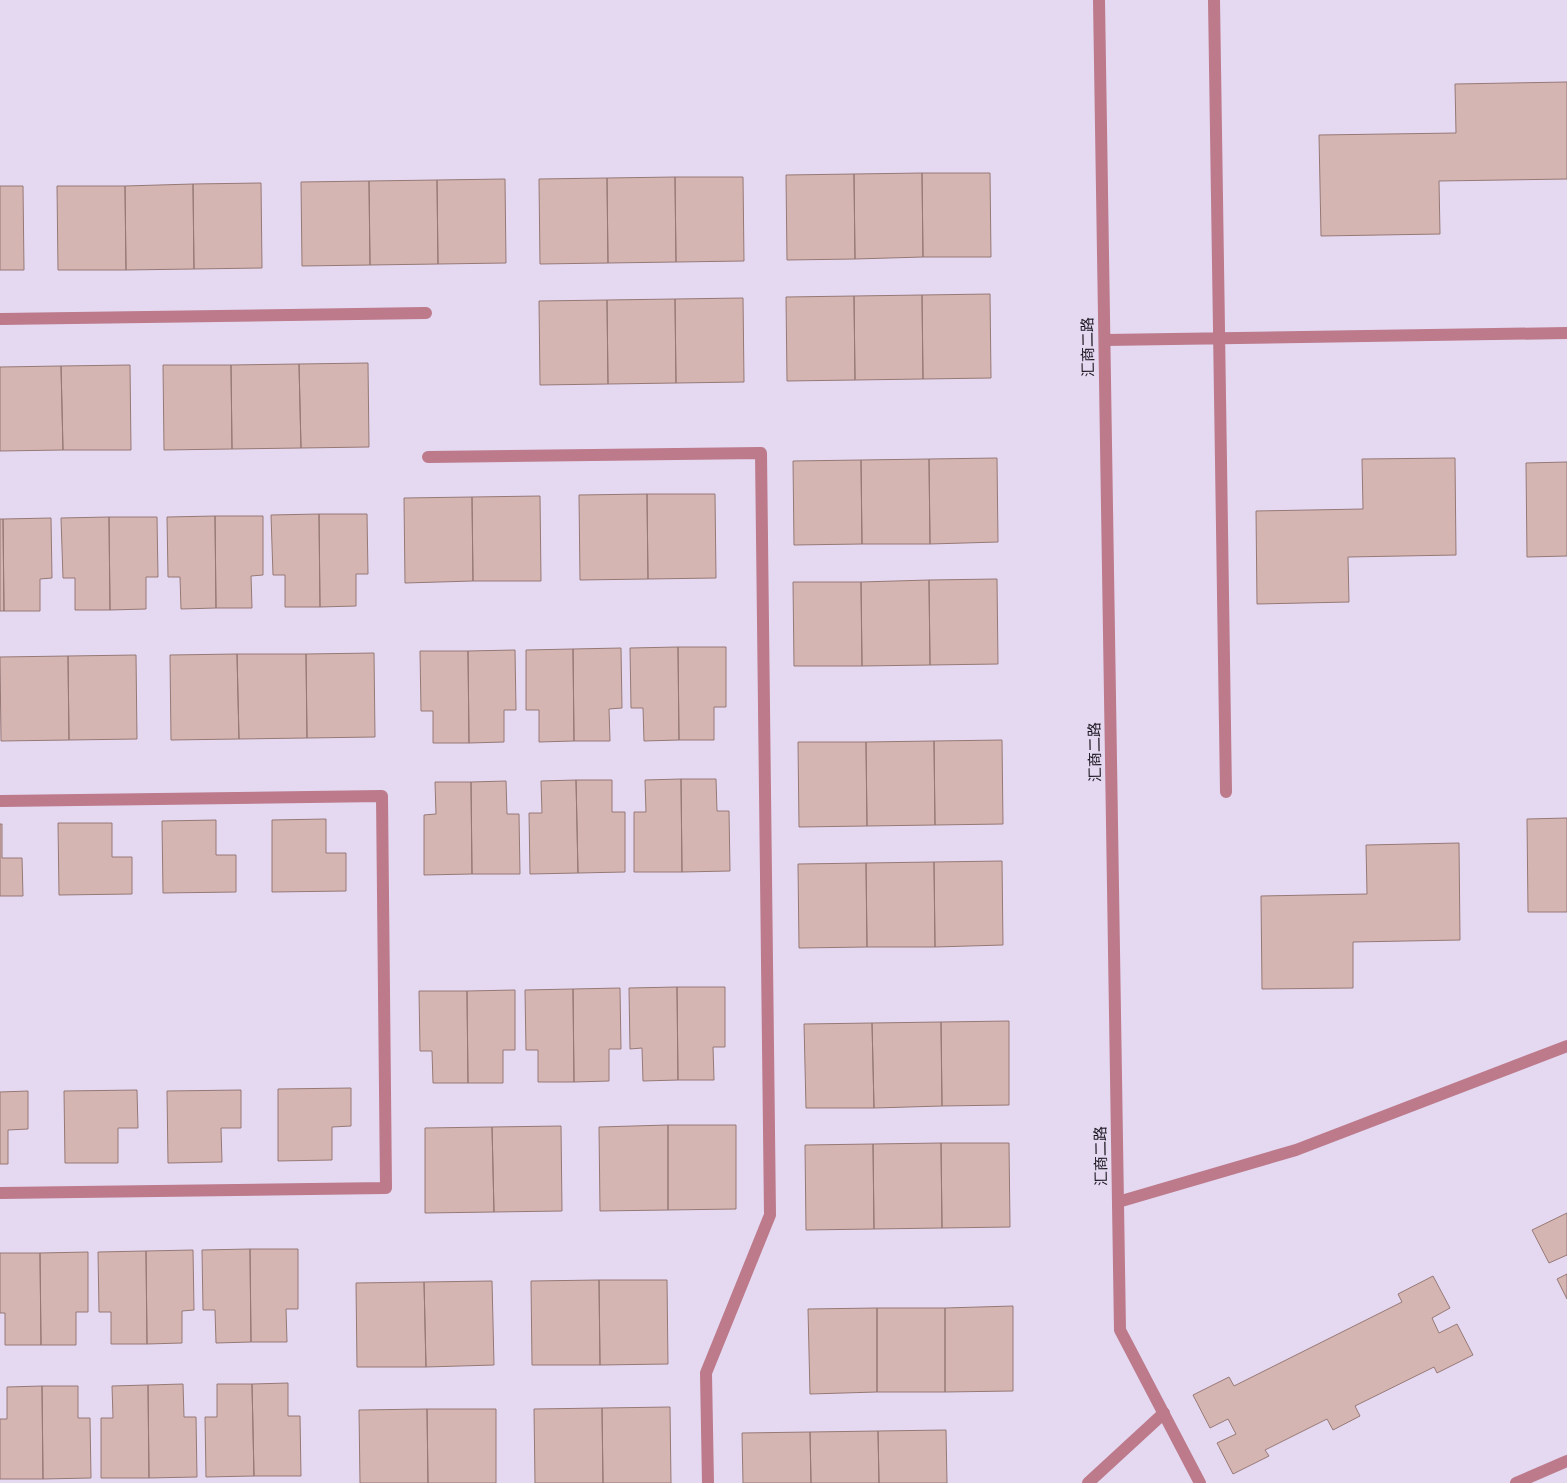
<svg xmlns="http://www.w3.org/2000/svg" width="1567" height="1483" viewBox="0 0 1567 1483" font-family="'DejaVu Sans','Noto Sans SC',sans-serif">
<style>
.building{fill:#d5b5b2;stroke:#967976}
.lines{fill:none;stroke-linecap:round;stroke-linejoin:round}
.service{stroke:#bc7a8b;stroke-width:12}
.minor{stroke:#bc7a8b;stroke-width:12}
.labels{text-anchor:middle;stroke-width:4;stroke-linejoin:round;paint-order:stroke}
.street-label{font-size:15px;fill:#19141d;stroke:#e5d9f2}
</style>
<rect width="100%" height="100%" fill="#e5d9f2"/>
<path class="building" d="M1567,82V179L1439,181L1440,234L1321,236L1319,135L1456,133L1455,84Z
M922,173H990L991,257H923Z
M922,173L923,257L855,259L854,174Z
M854,174L855,259L787,260L786,175Z
M675,177L676,262L608,263L607,178Z
M675,177H743L744,261L676,262Z
M607,178L608,263L540,264L539,179Z
M505,179L506,263L438,264L437,180Z
M437,180L438,264L370,265L369,181Z
M369,181L370,265L302,266L301,182Z
M261,183L262,268L194,269L193,184Z
M193,184L194,269L126,270L125,186Z
M0,186H23L24,270H0Z
M57,186H125L126,270H58Z
M990,294L991,378L923,379L922,295Z
M922,295L923,379L855,380L854,296Z
M854,296L855,380L787,381L786,297Z
M743,298L744,382L676,383L675,299Z
M675,299L676,383L608,384L607,300Z
M607,300L608,384L540,385L539,301Z
M368,363L369,447L301,448L299,364Z
M299,364L301,448L232,449L231,365Z
M130,365L131,450H63L61,366Z
M163,365H231L232,449L164,450Z
M61,366L63,450L0,451V367Z
M997,458L998,542L930,544L929,459Z
M1455,458L1456,555L1348,557L1349,602L1257,604L1256,511L1363,509L1362,459Z
M929,459L930,544H862L861,460Z
M861,460L862,544L794,545L793,461Z
M1567,462V556L1527,557L1526,463Z
M647,494L648,579L580,580L579,495Z
M647,494H715L716,578L648,579Z
M540,496L541,581H473L472,497Z
M472,497L473,581L405,583L404,498Z
M319,514H367L368,574H356V606L320,607Z
M319,514L320,607H285V575H273L271,515Z
M215,516L216,608L181,609L180,577H168L167,517Z
M215,516H263V575L251,576L252,608H216Z
M109,517L110,610H75V578H63L61,518Z
M109,517H157L158,577H146V609L110,610Z
M51,518L52,578L40,579V611H4L3,519Z
M0,519H3L4,611H0Z
M997,579L998,664L930,665L929,580Z
M929,580L930,665L862,666L861,582Z
M793,582H861L862,666H794Z
M678,647L679,740L644,741L643,708H631L630,648Z
M678,647H726V707H714V740H679Z
M621,648L622,708L609,709L610,741H574L573,649Z
M573,649L574,741L539,742V710H526V650Z
M515,650L516,710H504V742L469,743L468,651Z
M420,651H468L469,743H433V711H421Z
M374,653L375,737L307,738L306,654Z
M237,654L239,739L171,740L170,655Z
M237,654H306L307,738L239,739Z
M136,655L137,739L69,740L68,656Z
M68,656L69,740L1,741L0,657Z
M1002,740L1003,824L935,825L934,741Z
M934,741L935,825L867,826L866,742Z
M798,742H866L867,826L799,827Z
M681,779H716L717,811H729L730,871L682,872Z
M681,779L682,872H634V812H646L645,780Z
M576,780L578,873L530,874L529,813H542L541,781Z
M576,780H612V812H625V872L578,873Z
M506,781L507,814H519L520,874H472L471,782Z
M435,782H471L472,874L424,875V815L436,814Z
M1567,818V912H1528L1527,819Z
M326,819V853H346V891L272,892V820Z
M216,820V855H236V892L163,893L162,821Z
M58,823H112V857H132V894L59,895Z
M0,824H2V858H22L23,896H0Z
M1459,843L1460,940L1353,942V988L1262,989L1261,896L1367,894L1366,845Z
M1002,861L1003,945L935,947L934,862Z
M934,862L935,947H867L866,863Z
M866,863L867,947L799,948L798,864Z
M677,987L678,1080L643,1081L642,1048L630,1049L629,988Z
M677,987H725V1047H713L714,1080H678Z
M620,988L621,1049H609V1081L574,1082L573,989Z
M573,989L574,1082H538V1050H526L525,990Z
M515,990V1050H503V1083H468L467,991Z
M419,991H467L468,1083H433L432,1051H420Z
M1009,1021V1105L942,1106L941,1022Z
M941,1022L942,1106L874,1108L872,1023Z
M872,1023L874,1108H806L804,1024Z
M351,1088V1126L332,1127V1160L278,1161V1089Z
M137,1090L138,1128H118V1163H65L64,1091Z
M241,1090V1128H221L222,1162L168,1163L167,1091Z
M28,1091V1129L8,1130V1164H0V1092Z
M668,1125H736V1209L668,1210Z
M668,1125V1210L600,1211L599,1127Z
M561,1126L562,1211L494,1212L492,1127Z
M492,1127L494,1212L425,1213V1128Z
M941,1143L942,1228L874,1229L873,1144Z
M941,1143H1009L1010,1227L942,1228Z
M873,1144L874,1229L806,1230L805,1145Z
M1567,1213V1255L1549,1263L1532,1230Z
M250,1249H298V1309H286L287,1342H251Z
M250,1249L251,1342L216,1343L215,1310H203L202,1250Z
M193,1250L194,1310L182,1311V1343L147,1344L146,1251Z
M146,1251L147,1344H111V1312H99L98,1252Z
M88,1252V1312H76V1345H41L40,1253Z
M0,1253H40L41,1345H5V1313H0Z
M1567,1274V1299L1557,1279Z
M1433,1276L1450,1308L1432,1318L1439,1333L1457,1324L1473,1355L1437,1373L1434,1367L1355,1406L1360,1416L1333,1430L1327,1419L1265,1450L1269,1456L1233,1474L1217,1443L1236,1434L1228,1419L1210,1428L1193,1395L1229,1377L1234,1386L1402,1302L1398,1294Z
M599,1280H667L668,1364L600,1365Z
M599,1280L600,1365H532L531,1281Z
M492,1281L494,1365L426,1367L424,1282Z
M424,1282L426,1367H357L356,1283Z
M1013,1306V1391L945,1392V1308Z
M877,1308V1392L810,1394L808,1309Z
M877,1308H945V1392H877Z
M288,1383V1416H300L301,1476H254L252,1384Z
M183,1384L184,1417H196L197,1477L149,1478L148,1385Z
M217,1384H252L254,1476L206,1477L205,1417H217Z
M148,1385L149,1478H101V1418H113L112,1386Z
M42,1386L43,1479H0V1419H7V1387Z
M42,1386H78V1418H90L91,1478L43,1479Z
M670,1407L671,1483H603L602,1408Z
M602,1408L603,1483H535L534,1409Z
M427,1409H496V1483H428Z
M427,1409L428,1483H360L359,1410Z
M946,1430L947,1483H879L878,1431Z
M878,1431L879,1483H811L810,1432Z
M810,1432L811,1483H743L742,1433Z"/>
<g class="lines">
<path class="service" d="M1214,0L1226,792
M0,319L426,313
M1105,340L1567,333
M428,457L761,453L770,1215L706,1373L708,1483
M0,801L382,796L386,1188L0,1193
M1118,1202L1296,1150L1567,1046
M1088,1483L1164,1413
M1516,1483L1567,1461"/>
<path class="minor" d="M1099,0L1120,1330L1200,1483"/>
</g>
<g class="labels">
<g class="street-label">
<text transform="translate(1088 347) rotate(-91)" y="5">汇商二路</text>
<text transform="translate(1095 752) rotate(-91)" y="5">汇商二路</text>
<text transform="translate(1101 1156) rotate(-91)" y="5">汇商二路</text>
</g>
</g>
</svg>
